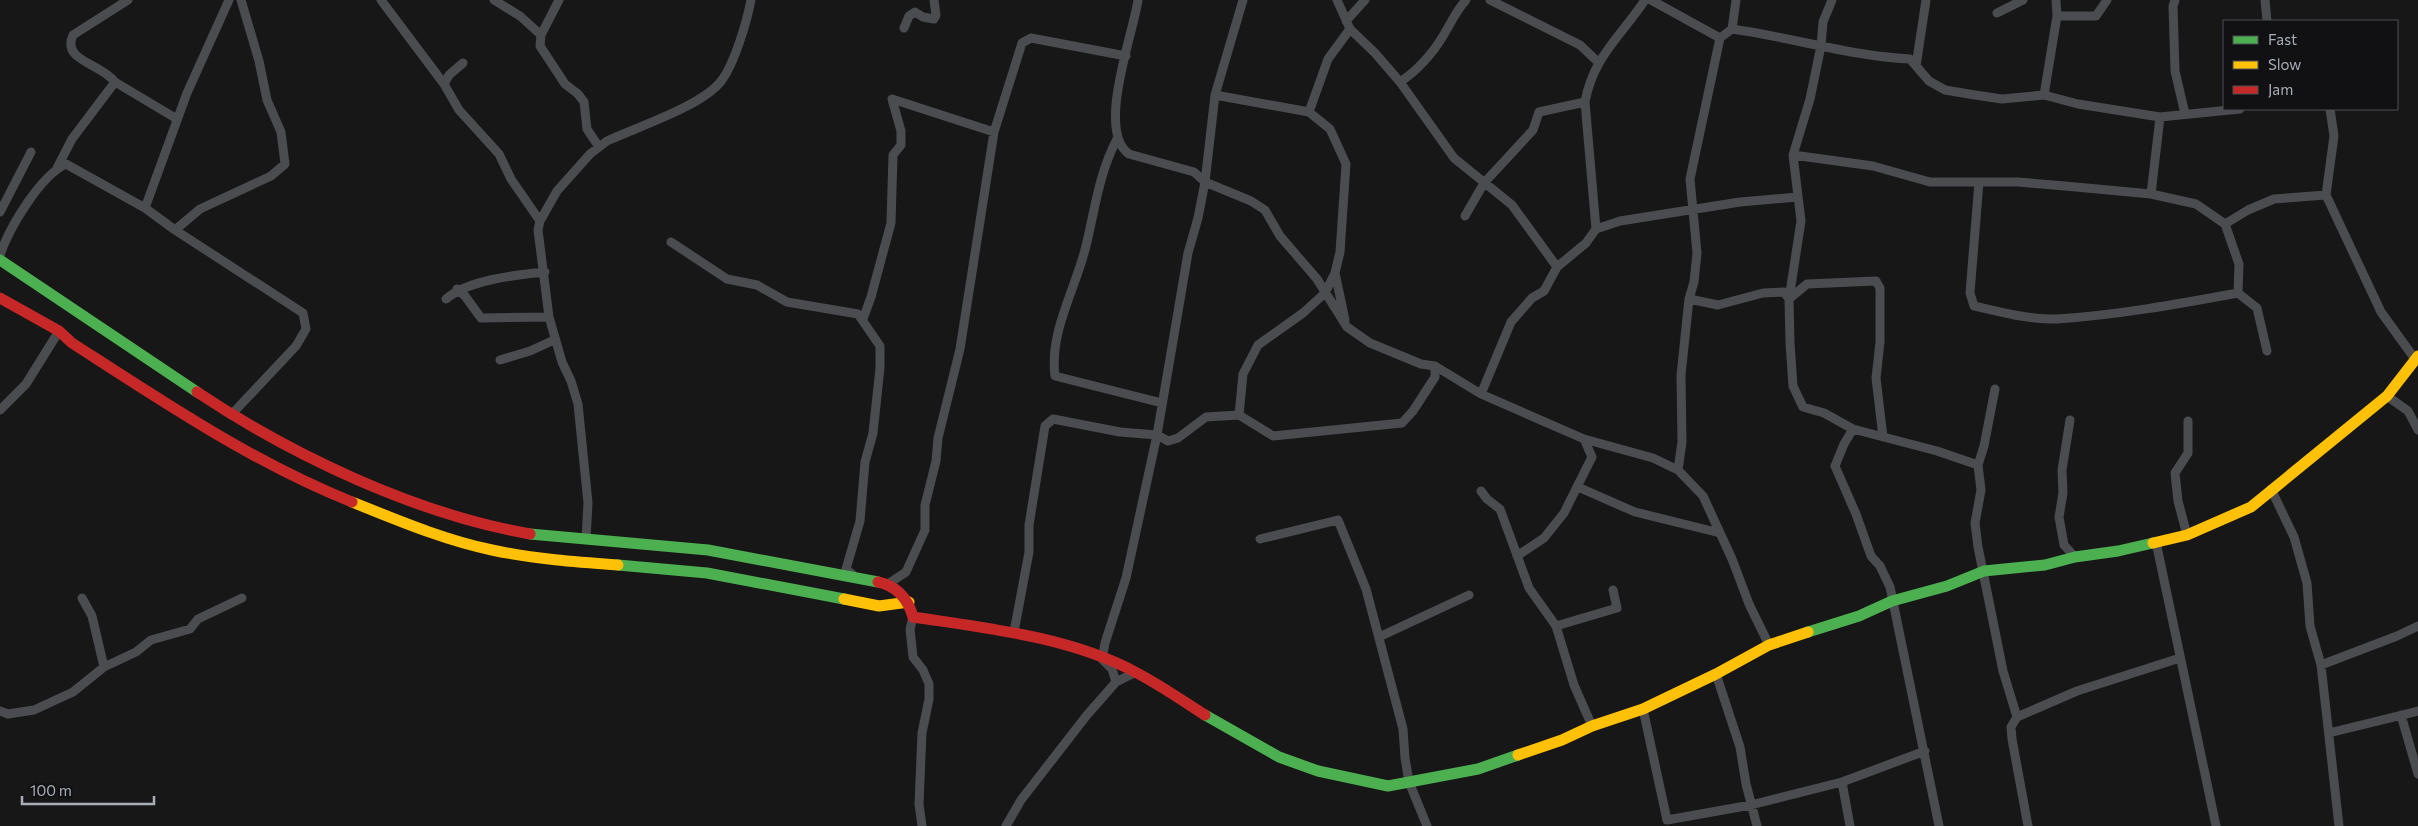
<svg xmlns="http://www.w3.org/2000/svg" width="2418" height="826" viewBox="0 0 2418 826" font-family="Commissioner,sans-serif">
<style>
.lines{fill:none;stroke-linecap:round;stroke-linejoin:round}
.street{stroke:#4b4c50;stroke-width:9}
.fast{stroke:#4caf50;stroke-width:11}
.slow{stroke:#ffc107;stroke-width:11}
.jam{stroke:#c62828;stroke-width:11}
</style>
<rect width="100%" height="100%" fill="#171717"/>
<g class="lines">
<path class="street" d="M128,0L73,35C61,61 101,63 115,82L177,119
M381,0L444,84
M494,0L520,16L541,35
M559,0L541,35L540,46L565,84L578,94L584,102L587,129L599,147
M1138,0C1133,35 1096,131 1129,154L1194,172L1205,182L1251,201L1265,210L1280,236L1317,279L1347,327L1370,343L1421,364L1435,366L1481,394
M1337,0L1350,29
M1490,0L1580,45L1598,62
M1651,0L1720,38
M1832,0L1823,22L1821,46L1810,99L1793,155L1801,221L1789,299L1790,343L1793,386L1803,407L1824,413L1853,429L1937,451L1978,465L1981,490L1975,523L1978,547L2003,671L2017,717
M2175,0L2173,6L2175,71L2185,114
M2265,0L2267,21
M1997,13L2023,0
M2057,16H2096L2107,0
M1346,21L1365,0
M904,28L909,16L915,12L923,17L934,19L936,15L934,0
M1732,29L1736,0
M463,63L449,75L444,84L459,110L499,154L511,179L540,221
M1916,66L1926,0
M1400,82C1417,71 1433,53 1443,36C1451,23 1456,11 1466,0
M1215,95L1309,112L1328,59L1350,29L1375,53L1400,82L1454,158L1512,205L1557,267L1544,291L1532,298L1511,322L1481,394L1584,439L1653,458L1678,470L1703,496L1732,559L1749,604L1769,645
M2044,95L2057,16L2056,0
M2330,109L2334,136L2326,195L2381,312L2415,359
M1309,112L1330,129L1346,164L1340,252L1335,273L1345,320
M1117,139C1099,173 1095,209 1086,246C1076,288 1049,332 1055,376L1162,403
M1793,155L1873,166L1930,182H2018L2065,186L2151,194L2196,204L2225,224L2239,264L2238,293
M57,168L72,139L115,82
M1979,182L1970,293L1974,306C1999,312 2032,320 2057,319C2118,315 2178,304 2238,293L2257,308L2267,351
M2151,194L2160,117
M145,208L187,93L229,0
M0,212L31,152
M1465,216L1484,183L1533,130L1539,112L1585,102
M2225,224L2248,210L2274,199L2326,195
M1596,229L1585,102C1593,57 1621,36 1645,0
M175,230L200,209L271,176L285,164L281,132L267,100L259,61L241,0
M671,242L727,279L757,285L787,302L858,314L880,346V368L873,433L865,462L860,521L846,569L853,575
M0,255C9,228 40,176 66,164L145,208L175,230L303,313L306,329L296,346L231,415
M1557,267L1586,243L1596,229L1620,221L1740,202L1797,197
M457,289L465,296L481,318L549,317
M446,299C468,280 515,275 545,272
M1689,299L1718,305L1763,293L1784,292L1789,299L1807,284L1876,281L1880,288V342L1876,378L1883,437
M863,319L871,297L891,223L893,155L901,145V131L892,99L994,132
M500,360L530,351L554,340L556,342
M2387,396L2408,411L2418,430
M0,410L26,384L59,331
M1239,415L1243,374L1258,345L1303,313L1325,293L1335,273
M2070,420L2062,470L2063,493L2059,517L2064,545L2075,557
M1853,429L1844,444L1835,466L1856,514L1871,556L1880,566L1890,587L1939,826
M1978,465L1984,446L1995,389
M1678,470L1682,442L1681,375L1689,299L1694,282L1697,253L1690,179L1720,38L1732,29C1791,37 1849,56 1910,59L1929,81L1945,90L1975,95L2002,99L2044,95L2078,104L2160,117L2240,109
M1578,487L1635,512L1720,533
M2271,489L2294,537L2307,583L2310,626L2321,665L2339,826
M1481,491L1487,499L1500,509L1529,588L1556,626L1574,685L1592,726
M2187,535L2178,501L2175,473L2188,453V421
M586,539L588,503L578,404L571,381L562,362L549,317L538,230L540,221L557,191L590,154L607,141C637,127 703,106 722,80C735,62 747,21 751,0
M1260,539L1338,520L1366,589L1403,729L1405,758L1409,782L1427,826
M2156,542L2216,826
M1517,556L1544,538L1564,513L1592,457L1584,439
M888,584L906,572L925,530V505L936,461L938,438L960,349L994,132L1022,43L1031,38L1126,56
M82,598L92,616L104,667
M913,617L910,629L913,657L923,670L929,684V699L922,733L919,804L922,826
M1556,626L1617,608L1613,590
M1014,632L1029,552V525L1045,426L1053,419L1120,432L1157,435L1168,441L1178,438L1206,417L1239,415L1273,436L1402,423L1413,411L1435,377V366
M1379,637L1469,595
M2321,665L2397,636L2418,626
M1716,674L1740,747L1746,784L1757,826
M1116,682L1112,669L1102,659L1105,643L1126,578L1157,435L1188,253L1198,218L1205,182L1215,95L1243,0
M1643,709L1667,820L1751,805L1842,782L1925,751
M0,711L8,714L34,710L73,692L104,667L136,652L151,640L190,629L198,619L242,598
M2401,715L2418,774
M2329,733L2418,711
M1842,782L1850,826
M1006,826L1021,800L1087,715L1116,682L1136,672
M2028,826L2012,739L2011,727L2017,717L2077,691L2180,658"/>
<path class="fast" d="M0,260L197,392
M530,534L708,550L878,582
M618,565L707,573L844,599
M1808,632L1859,616L1892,601L1947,586L1984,571L2045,565L2075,557L2118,551L2153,543
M1205,715L1279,757L1318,771L1388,786L1478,769L1518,755"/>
<path class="slow" d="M352,502C397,520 444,540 492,550C534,559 576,562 618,565
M2153,543L2187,535L2251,507L2387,396L2418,356
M844,599L879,606L909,602
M1518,755L1562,740L1592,726L1643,709L1716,674L1769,645L1808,632"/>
<path class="jam" d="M0,298L59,331L72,343C162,401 252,462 352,502
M197,392C293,456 416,514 530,534
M878,582C897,586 908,599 913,617C986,628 1071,637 1137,673C1160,685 1183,701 1205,715"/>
</g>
<rect x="2223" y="20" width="175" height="90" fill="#111113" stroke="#4d4f55"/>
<rect x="2233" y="36" width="25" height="8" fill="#4caf50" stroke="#4d4f55"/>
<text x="2268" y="45" font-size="15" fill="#a8adb8">Fast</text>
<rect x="2233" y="61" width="25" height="8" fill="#ffc107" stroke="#4d4f55"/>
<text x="2268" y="70" font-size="15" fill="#a8adb8">Slow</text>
<rect x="2233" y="86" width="25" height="8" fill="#c62828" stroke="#4d4f55"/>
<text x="2268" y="95" font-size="15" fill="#a8adb8">Jam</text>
<path d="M22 796v8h132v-8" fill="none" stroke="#a8adb8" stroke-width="2.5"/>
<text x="30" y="796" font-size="15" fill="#a8adb8" stroke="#111113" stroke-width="4" paint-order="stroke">100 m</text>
</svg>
